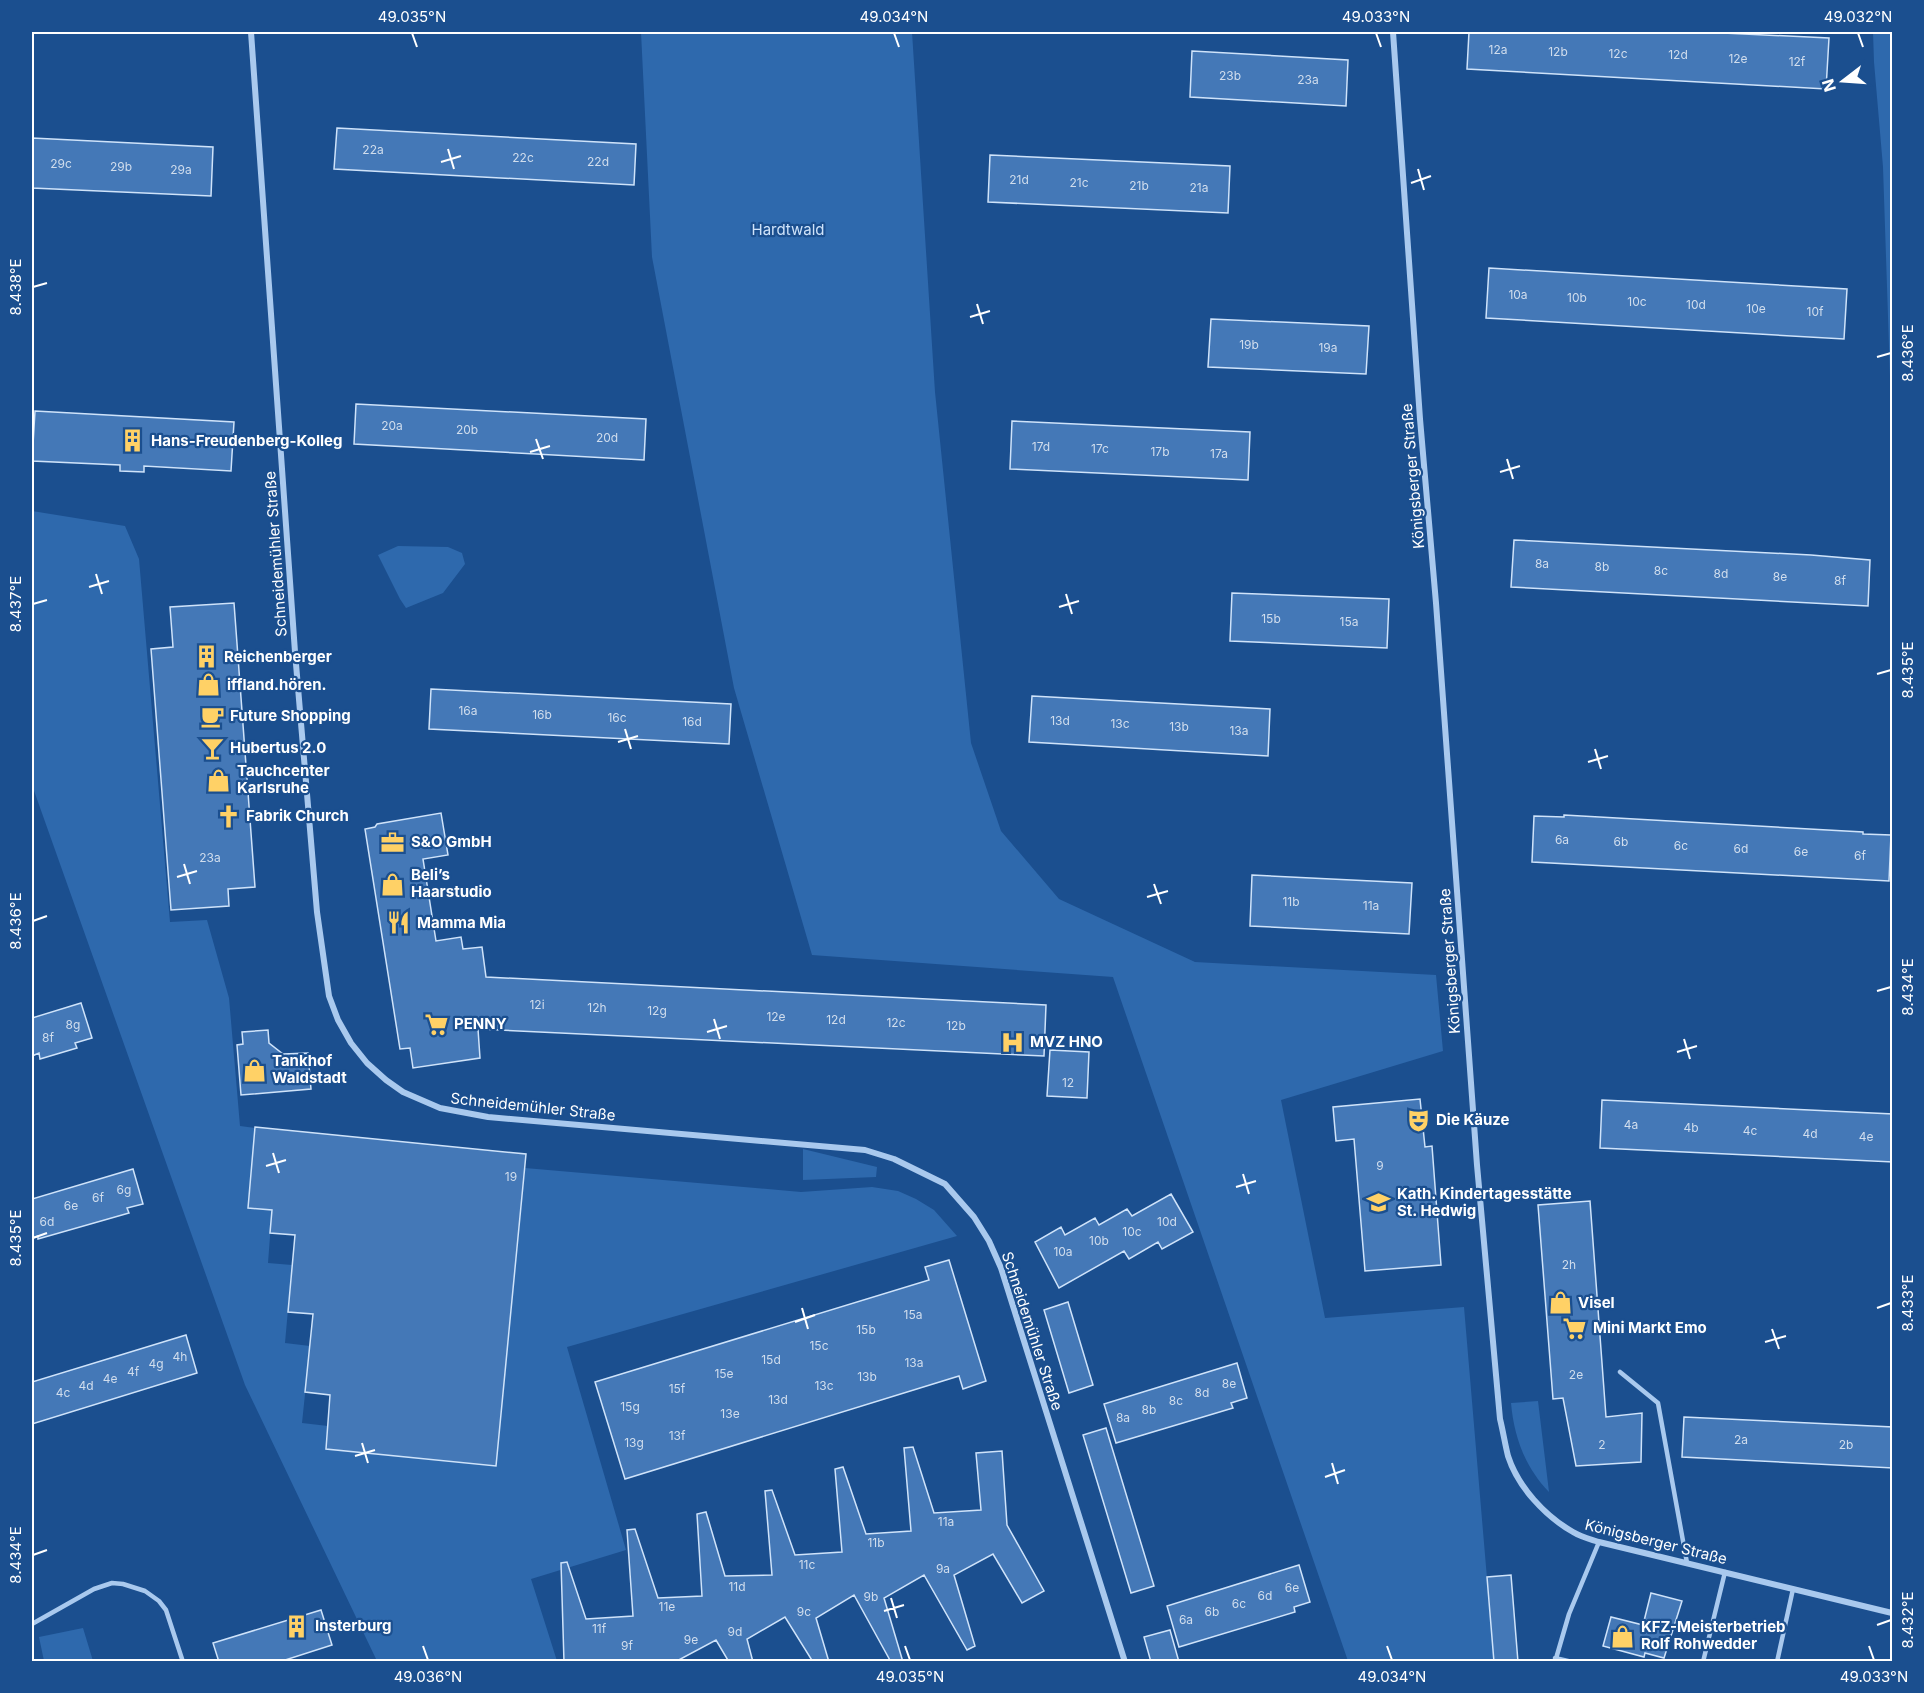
<svg xmlns="http://www.w3.org/2000/svg" width="1924" height="1693" viewBox="0 0 1924 1693" font-family="Inter,sans-serif">
<style>
.green{fill:#2e69ad}
.building{fill:#4478b7;stroke:#cfe3fa;stroke-width:1.5}
.lines{fill:none;stroke-linecap:round;stroke-linejoin:round}
.service{stroke:#a9c9ee;stroke-width:4.5}
.minor{stroke:#a9c9ee;stroke-width:6}
.ticks{fill:none;stroke:#fff;stroke-width:2}
.labels{text-anchor:middle;stroke-width:4.5;stroke-linejoin:round;paint-order:stroke}
.number-label{font-size:12px;fill:#d0dded}
.park-label{font-size:15px;fill:#cfe3fa;stroke:#1b4f8f}
.poi-label{font-size:15px;font-weight:bold;fill:#fff;stroke:#1b4f8f;text-anchor:start}
.street-label{font-size:15px;fill:#fff;stroke:#1b4f8f}
.neatline{fill:none;stroke:#fff;stroke-width:2}
.ticks-label{font-size:15px;text-anchor:middle;fill:#fff}
</style>
<rect width="100%" height="100%" fill="#1b4f8f"/>
<path class="green" d="M641,32H912L935,392L971,743L1001,831L1059,899L1195,962L1436,975L1443,1051L1281,1100L1325,1318L1464,1307L1494,1661H1348L1113,977L812,955L734,688L652,257Z
M1873,32H1892V436L1883,167L1874,62Z
M32,511L125,526L139,559L170,922L207,920L229,998L240,1126L255,1128L248,1207L272,1210L268,1263L292,1265L285,1343L310,1346L302,1423L328,1426L326,1449L496,1465L525,1168L801,1192L872,1187L898,1191L916,1199L934,1210L957,1236L567,1347L626,1550L531,1579L557,1661H377L245,1385L32,785Z
M398,546L448,547L462,553L465,564L443,593L406,608L400,599L378,555Z
M803,1149L877,1167L876,1177L803,1180Z
M1538,1401L1549,1492C1525,1467 1514,1437 1511,1403Z
M83,1628L93,1661H44L39,1637Z"/>
<path class="building" d="M1469,32H1702L1829,38L1826,89L1467,69Z
M1192,51L1348,60L1346,106L1190,97Z
M337,128L636,144L634,185L334,169Z
M32,138L213,147L211,196L32,188Z
M990,155L1230,166L1228,213L988,202Z
M1489,268L1847,289L1844,339L1486,318Z
M1211,319L1369,326L1366,374L1208,367Z
M356,404L646,419L644,460L354,444Z
M35,411L234,422L231,471L144,466V472L120,471V465L32,461Z
M1012,421L1250,432L1248,480L1010,469Z
M1514,540L1811,555L1870,560L1868,606L1511,587Z
M1232,593L1389,599L1387,648L1230,641Z
M234,603L255,887L228,889L229,906L171,910L151,649L173,647L170,607Z
M431,689L731,704L729,744L429,729Z
M1032,696L1270,709L1268,756L1029,742Z
M441,813L448,855L423,859L436,941L461,937L463,949L482,947L486,977L1046,1005L1044,1056L478,1029L480,1058L413,1068L410,1048L400,1049L365,829L375,827L377,824Z
M1564,815L1863,832V834L1891,835L1889,881L1532,862L1534,816L1564,817Z
M1252,875L1412,883L1409,934L1250,926Z
M81,1003L92,1038L75,1043L77,1048L40,1059L39,1053L32,1056V1018Z
M268,1030L269,1043L283,1054L308,1053L311,1089L241,1095L237,1045L243,1044L242,1032Z
M1050,1050L1089,1052L1087,1098L1047,1096Z
M1420,1099L1425,1147L1432,1146L1441,1265L1365,1271L1354,1139L1336,1141L1333,1107Z
M1602,1100L1893,1114V1162L1600,1148Z
M255,1127L526,1154L496,1466L326,1449L330,1395L305,1392L313,1314L288,1312L295,1235L270,1233L272,1210L248,1208Z
M133,1169L143,1204L127,1208L129,1213L38,1239V1236L32,1238V1199Z
M1171,1194L1193,1232L1162,1249L1158,1242L1129,1259L1124,1251L1059,1288L1035,1242L1061,1227L1065,1235L1095,1218L1099,1225L1127,1209L1132,1216Z
M1590,1201L1606,1417L1642,1413L1641,1462L1576,1466L1563,1398L1553,1399L1538,1205Z
M949,1260L986,1381L963,1389L959,1376L625,1479L595,1382L929,1280L925,1267Z
M1068,1302L1093,1385L1069,1393L1044,1310Z
M186,1335L197,1373L32,1424V1382Z
M1237,1363L1247,1398L1231,1403L1233,1408L1116,1443L1104,1404Z
M1684,1417L1893,1427V1468L1682,1457Z
M1106,1428L1154,1586L1131,1593L1083,1435Z
M913,1447L934,1513L981,1510L976,1453L1002,1451L1007,1525L1044,1591L1022,1603L993,1554L954,1575L975,1646L967,1650L924,1575L884,1598L903,1662H891L854,1595L816,1618L829,1662H813L785,1617L747,1639L753,1662H729L716,1640L675,1662H564L561,1563L567,1562L586,1619L633,1616L627,1530L635,1529L658,1598L702,1596L697,1514L706,1512L725,1576L772,1575L765,1491L772,1490L795,1555L842,1552L835,1469L843,1467L866,1534L911,1531L904,1448Z
M1299,1565L1310,1602L1294,1607L1295,1612L1179,1647L1167,1606Z
M1511,1575L1518,1662H1494L1487,1577Z
M1651,1593L1682,1601L1664,1658L1645,1653L1644,1657L1603,1646L1611,1617L1643,1625Z
M321,1610L332,1645L279,1662H219L213,1643Z
M1170,1630L1179,1662H1151L1144,1637Z"/>
<g class="lines">
<path class="service" d="M1620,1372L1658,1403L1687,1563
M32,1624L94,1589L112,1583L123,1584L145,1591L159,1601L166,1610L183,1662
M1555,1658L1572,1662
M1555,1662L1569,1614L1599,1542
M1703,1662L1725,1572
M1777,1662L1793,1589"/>
<path class="minor" d="M251,32L295,652L317,912L329,996L338,1020L351,1043L367,1063L386,1080L403,1092L440,1108L488,1117L865,1150L894,1159L945,1184L974,1217L989,1241L1001,1268L1125,1662
M1393,32L1420,419L1436,603L1477,1165L1500,1419C1503,1431 1505,1444 1508,1456C1518,1487 1545,1516 1573,1532C1581,1537 1590,1539 1599,1542L1892,1613"/>
</g>
<path class="ticks" d="M412,33L417,47M894,33L899,47M1376,33L1381,47M1858,33L1863,47M448,149L454,169M441,162L461,156M1418,169L1424,190M1411,183L1431,176M33,287L47,283M977,304L983,324M970,317L990,311M1877,357L1891,353M536,439L543,459M530,452L550,446M1507,459L1513,479M1500,472L1520,466M96,574L102,594M89,587L109,581M1066,594L1072,614M33,604L47,600M1059,607L1079,601M1877,674L1891,670M625,729L631,749M618,742L638,736M1595,749L1601,769M1588,762L1608,756M184,864L190,884M177,877L197,871M1154,884L1161,904M1147,897L1168,891M33,921L47,916M1877,991L1891,987M714,1019L720,1039M707,1032L727,1026M1684,1039L1690,1059M1677,1052L1697,1046M273,1153L279,1173M266,1166L286,1160M1243,1174L1249,1194M1236,1187L1256,1181M33,1238L47,1233M802,1308L808,1329M1877,1308L1891,1303M795,1322L815,1315M1772,1329L1779,1349M1765,1342L1786,1336M362,1443L368,1463M355,1456L375,1450M1332,1463L1338,1484M1325,1477L1345,1470M33,1555L47,1550M891,1598L897,1618M884,1611L904,1605M1877,1625L1891,1620M423,1646L428,1660M905,1646L910,1660M1387,1646L1392,1660M1869,1646L1874,1660"/>
<defs>
<symbol id="building-bare" viewBox="-9 -9 18 18"><path d="M-4-6H4V6H1V3H-1V6H-4ZM-2.5-4.3h1.7v1.8h-1.7ZM.8-4.3h1.7v1.8H.8ZM-2.5-1h1.7V.8h-1.7ZM.8-1h1.7V.8H.8Z" fill="#ffd166" stroke="#1b4f8f" stroke-width="2.5" paint-order="stroke"/></symbol>
<symbol id="shop-bare" viewBox="-9 -9 18 18"><path d="M-5-2.5h2.3a2.7 3.5 0 0 1 5.4 0H5L5.5 6h-11ZM-1.5-2.5h3a1.5 2.3 0 0 0-3 0Z" fill="#ffd166" stroke="#1b4f8f" stroke-width="2.5" paint-order="stroke"/></symbol>
<symbol id="cafe-bare" viewBox="-9 -9 18 18"><path d="M-5.5-4.5H6V0H3Q3 3.5 0 3.5H-2.5Q-5.5 3.5-5.5 0ZM3-3.2v2h1.7v-2ZM-6 4.5H4V6H-6Z" fill="#ffd166" stroke="#1b4f8f" stroke-width="2.5" paint-order="stroke"/></symbol>
<symbol id="bar-bare" viewBox="-9 -9 18 18"><path d="M-6-5H6L.8 .8V4.5H3.5V6h-7V4.5H-.8V.8Z" fill="#ffd166" stroke="#1b4f8f" stroke-width="2.5" paint-order="stroke"/></symbol>
<symbol id="church-bare" viewBox="-9 -9 18 18"><path d="M-1.2-6h2.4v3.5h3.3v2.4h-3.3V6h-2.4V-.1h-3.3v-2.4h3.3Z" fill="#ffd166" stroke="#1b4f8f" stroke-width="2.5" paint-order="stroke"/></symbol>
<symbol id="office-bare" viewBox="-9 -9 18 18"><path d="M-6-3h4V-5.5h4V-3h4V5H-6ZM-1-4.5V-3h2v-1.5ZM-6 0V1H6V0Z" fill="#ffd166" stroke="#1b4f8f" stroke-width="2.5" paint-order="stroke"/></symbol>
<symbol id="restaurant-bare" viewBox="-9 -9 18 18"><path d="M-5-6h1v4h1v-4h1v4h1v-4h1v5L-1.5 .5V6h-2V.5L-5-1ZM5-6V6H3V1.5H1.5Q1.5-4 5-6Z" fill="#ffd166" stroke="#1b4f8f" stroke-width="2.5" paint-order="stroke"/></symbol>
<symbol id="supermarket-bare" viewBox="-9 -9 18 18"><path d="M-6-5.5h2.5l.6 2H6L4.5 2H-2.5L-4.4-4H-6ZM-1.5 3.2a1.3 1.3 0 1 0 .1 0ZM3 3.2a1.3 1.3 0 1 0 .1 0Z" fill="#ffd166" stroke="#1b4f8f" stroke-width="2.5" paint-order="stroke"/></symbol>
<symbol id="hospital-bare" viewBox="-9 -9 18 18"><path d="M-5-5h3v3.5h4V-5h3V5h-3V1.5h-4V5h-3Z" fill="#ffd166" stroke="#1b4f8f" stroke-width="2.5" paint-order="stroke"/></symbol>
<symbol id="theatre-bare" viewBox="-9 -9 18 18"><path d="M-5-5.5Q0-4 5-5.5V0Q5 5 0 6Q-5 5-5 0ZM-3.3-2.5H-1v1.5H-3.3ZM1-2.5H3.3v1.5H1ZM-2.8 1Q0 5.5 2.8 1Z" fill="#ffd166" stroke="#1b4f8f" stroke-width="2.5" paint-order="stroke"/></symbol>
<symbol id="school-bare" viewBox="-9 -9 18 18"><path d="M0-5L7-2L0 1L-7-2ZM-4 1L0 2.5L4 1V4Q0 6-4 4Z" fill="#ffd166" stroke="#1b4f8f" stroke-width="2.5" paint-order="stroke"/></symbol>
</defs>
<g fill-rule="evenodd">
<use href="#building-bare" x="116" y="424" width="33" height="33"/>
<use href="#building-bare" x="190" y="640" width="33" height="33"/>
<use href="#shop-bare" x="192" y="668" width="33" height="33"/>
<use href="#cafe-bare" x="196" y="700" width="33" height="33"/>
<use href="#bar-bare" x="196" y="732" width="33" height="33"/>
<use href="#shop-bare" x="202" y="764" width="33" height="33"/>
<use href="#church-bare" x="212" y="800" width="33" height="33"/>
<use href="#office-bare" x="376" y="826" width="33" height="33"/>
<use href="#shop-bare" x="376" y="868" width="33" height="33"/>
<use href="#restaurant-bare" x="382" y="906" width="33" height="33"/>
<use href="#supermarket-bare" x="420" y="1008" width="33" height="33"/>
<use href="#hospital-bare" x="996" y="1026" width="33" height="33"/>
<use href="#shop-bare" x="238" y="1054" width="33" height="33"/>
<use href="#theatre-bare" x="1402" y="1104" width="33" height="33"/>
<use href="#school-bare" x="1362" y="1186" width="33" height="33"/>
<use href="#shop-bare" x="1544" y="1286" width="33" height="33"/>
<use href="#supermarket-bare" x="1558" y="1312" width="33" height="33"/>
<use href="#building-bare" x="280" y="1610" width="33" height="33"/>
<use href="#shop-bare" x="1606" y="1620" width="33" height="33"/>
</g>
<g class="labels">
<g class="number-label">
<text x="1498" y="54">12a</text>
<text x="1558" y="56">12b</text>
<text x="1618" y="58">12c</text>
<text x="1678" y="59">12d</text>
<text x="1738" y="63">12e</text>
<text x="1797" y="66">12f</text>
<text x="1230" y="80">23b</text>
<text x="1308" y="84">23a</text>
<text x="373" y="154">22a</text>
<text x="523" y="162">22c</text>
<text x="598" y="166">22d</text>
<text x="61" y="168">29c</text>
<text x="121" y="171">29b</text>
<text x="181" y="174">29a</text>
<text x="1019" y="184">21d</text>
<text x="1079" y="187">21c</text>
<text x="1139" y="190">21b</text>
<text x="1199" y="192">21a</text>
<text x="1518" y="299">10a</text>
<text x="1577" y="302">10b</text>
<text x="1637" y="306">10c</text>
<text x="1696" y="309">10d</text>
<text x="1756" y="313">10e</text>
<text x="1815" y="316">10f</text>
<text x="1249" y="349">19b</text>
<text x="1328" y="352">19a</text>
<text x="392" y="430">20a</text>
<text x="467" y="434">20b</text>
<text x="607" y="442">20d</text>
<text x="1041" y="451">17d</text>
<text x="1100" y="453">17c</text>
<text x="1160" y="456">17b</text>
<text x="1219" y="458">17a</text>
<text x="1542" y="568">8a</text>
<text x="1602" y="571">8b</text>
<text x="1661" y="575">8c</text>
<text x="1721" y="578">8d</text>
<text x="1780" y="581">8e</text>
<text x="1840" y="585">8f</text>
<text x="1271" y="623">15b</text>
<text x="1349" y="626">15a</text>
<text x="468" y="715">16a</text>
<text x="542" y="719">16b</text>
<text x="617" y="722">16c</text>
<text x="1060" y="725">13d</text>
<text x="692" y="726">16d</text>
<text x="1120" y="728">13c</text>
<text x="1179" y="731">13b</text>
<text x="1239" y="735">13a</text>
<text x="1562" y="844">6a</text>
<text x="1621" y="846">6b</text>
<text x="1681" y="850">6c</text>
<text x="1741" y="853">6d</text>
<text x="1801" y="856">6e</text>
<text x="1860" y="860">6f</text>
<text x="210" y="862">23a</text>
<text x="1291" y="906">11b</text>
<text x="1371" y="910">11a</text>
<text x="537" y="1009">12i</text>
<text x="597" y="1012">12h</text>
<text x="657" y="1015">12g</text>
<text x="776" y="1021">12e</text>
<text x="836" y="1024">12d</text>
<text x="896" y="1027">12c</text>
<text x="73" y="1029">8g</text>
<text x="956" y="1030">12b</text>
<text x="48" y="1042">8f</text>
<text x="1068" y="1087">12</text>
<text x="1631" y="1129">4a</text>
<text x="1691" y="1132">4b</text>
<text x="1750" y="1135">4c</text>
<text x="1810" y="1138">4d</text>
<text x="1866" y="1141">4e</text>
<text x="1380" y="1170">9</text>
<text x="511" y="1181">19</text>
<text x="124" y="1194">6g</text>
<text x="98" y="1202">6f</text>
<text x="71" y="1210">6e</text>
<text x="47" y="1226">6d</text>
<text x="1167" y="1226">10d</text>
<text x="1132" y="1236">10c</text>
<text x="1099" y="1245">10b</text>
<text x="1063" y="1256">10a</text>
<text x="1569" y="1269">2h</text>
<text x="913" y="1319">15a</text>
<text x="866" y="1334">15b</text>
<text x="819" y="1350">15c</text>
<text x="180" y="1361">4h</text>
<text x="771" y="1364">15d</text>
<text x="914" y="1367">13a</text>
<text x="156" y="1368">4g</text>
<text x="133" y="1376">4f</text>
<text x="724" y="1378">15e</text>
<text x="1576" y="1379">2e</text>
<text x="867" y="1381">13b</text>
<text x="110" y="1383">4e</text>
<text x="1229" y="1388">8e</text>
<text x="86" y="1390">4d</text>
<text x="824" y="1390">13c</text>
<text x="677" y="1393">15f</text>
<text x="63" y="1397">4c</text>
<text x="1202" y="1397">8d</text>
<text x="778" y="1404">13d</text>
<text x="1176" y="1405">8c</text>
<text x="630" y="1411">15g</text>
<text x="1149" y="1414">8b</text>
<text x="730" y="1418">13e</text>
<text x="1123" y="1422">8a</text>
<text x="677" y="1440">13f</text>
<text x="1741" y="1444">2a</text>
<text x="634" y="1447">13g</text>
<text x="1602" y="1449">2</text>
<text x="1846" y="1449">2b</text>
<text x="946" y="1526">11a</text>
<text x="876" y="1547">11b</text>
<text x="807" y="1569">11c</text>
<text x="943" y="1573">9a</text>
<text x="737" y="1591">11d</text>
<text x="1292" y="1592">6e</text>
<text x="1265" y="1600">6d</text>
<text x="871" y="1601">9b</text>
<text x="1239" y="1608">6c</text>
<text x="667" y="1611">11e</text>
<text x="804" y="1616">9c</text>
<text x="1212" y="1616">6b</text>
<text x="1186" y="1624">6a</text>
<text x="599" y="1633">11f</text>
<text x="735" y="1636">9d</text>
<text x="691" y="1644">9e</text>
<text x="627" y="1650">9f</text>
</g>
<g class="park-label">
<text x="788" y="235">Hardtwald</text>
</g>
<g class="poi-label">
<text x="151" y="446">Hans-Freudenberg-Kolleg</text>
<text x="224" y="662">Reichenberger</text>
<text x="227" y="690">iffland.hören.</text>
<text x="230" y="721">Future Shopping</text>
<text x="230" y="753">Hubertus 2.0</text>
<text x="237" y="776">Tauchcenter<tspan x="237" dy="17">Karlsruhe</tspan></text>
<text x="246" y="821">Fabrik Church</text>
<text x="411" y="847">S&amp;O GmbH</text>
<text x="411" y="880">Beli’s<tspan x="411" dy="17">Haarstudio</tspan></text>
<text x="417" y="928">Mamma Mia</text>
<text x="454" y="1029">PENNY</text>
<text x="1030" y="1047">MVZ HNO</text>
<text x="272" y="1066">Tankhof<tspan x="272" dy="17">Waldstadt</tspan></text>
<text x="1436" y="1125">Die Käuze</text>
<text x="1397" y="1199">Kath. Kindertagesstätte<tspan x="1397" dy="17">St. Hedwig</tspan></text>
<text x="1578" y="1308">Visel</text>
<text x="1593" y="1333">Mini Markt Emo</text>
<text x="315" y="1631">Insterburg</text>
<text x="1641" y="1632">KFZ-Meisterbetrieb<tspan x="1641" dy="17">Rolf Rohwedder</tspan></text>
</g>
<g class="street-label">
<text transform="translate(1413 476) rotate(-95)" y="5">Königsberger Straße</text>
<text transform="translate(276 554) rotate(-94)" y="5">Schneidemühler Straße</text>
<text transform="translate(1450 961) rotate(-94)" y="5">Königsberger Straße</text>
<text transform="translate(533 1107) rotate(6)" y="5">Schneidemühler Straße</text>
<text transform="translate(1032 1331) rotate(72)" y="5">Schneidemühler Straße</text>
<text transform="translate(1656 1542) rotate(14)" y="5">Königsberger Straße</text>
</g>
</g>
<rect width="1924" height="1693" fill="none" stroke="#1b4f8f" stroke-width="66"/>
<g transform="translate(1843 81) rotate(253)" stroke="#1b4f8f" stroke-width="4.5" paint-order="stroke">
<path d="M0-4.5L10 22L0 15L-10 22Z" fill="#ffffff"/>
<text y="-9" font-size="16" font-weight="bold" text-anchor="middle" fill="#ffffff">N</text>
</g>
<rect x="33" y="33" width="1858" height="1627" class="neatline"/>
<g class="ticks-label">
<text x="412" y="22">49.035°N</text>
<text x="894" y="22">49.034°N</text>
<text x="1376" y="22">49.033°N</text>
<text x="1858" y="22">49.032°N</text>
<text transform="translate(16 287) rotate(-90)" y="5">8.438°E</text>
<text transform="translate(1908 353) rotate(-90)" y="5">8.436°E</text>
<text transform="translate(16 604) rotate(-90)" y="5">8.437°E</text>
<text transform="translate(1908 670) rotate(-90)" y="5">8.435°E</text>
<text transform="translate(16 921) rotate(-90)" y="5">8.436°E</text>
<text transform="translate(1908 987) rotate(-90)" y="5">8.434°E</text>
<text transform="translate(16 1238) rotate(-90)" y="5">8.435°E</text>
<text transform="translate(1908 1303) rotate(-90)" y="5">8.433°E</text>
<text transform="translate(16 1555) rotate(-90)" y="5">8.434°E</text>
<text transform="translate(1908 1620) rotate(-90)" y="5">8.432°E</text>
<text x="428" y="1682">49.036°N</text>
<text x="910" y="1682">49.035°N</text>
<text x="1392" y="1682">49.034°N</text>
<text x="1874" y="1682">49.033°N</text>
</g>
</svg>
